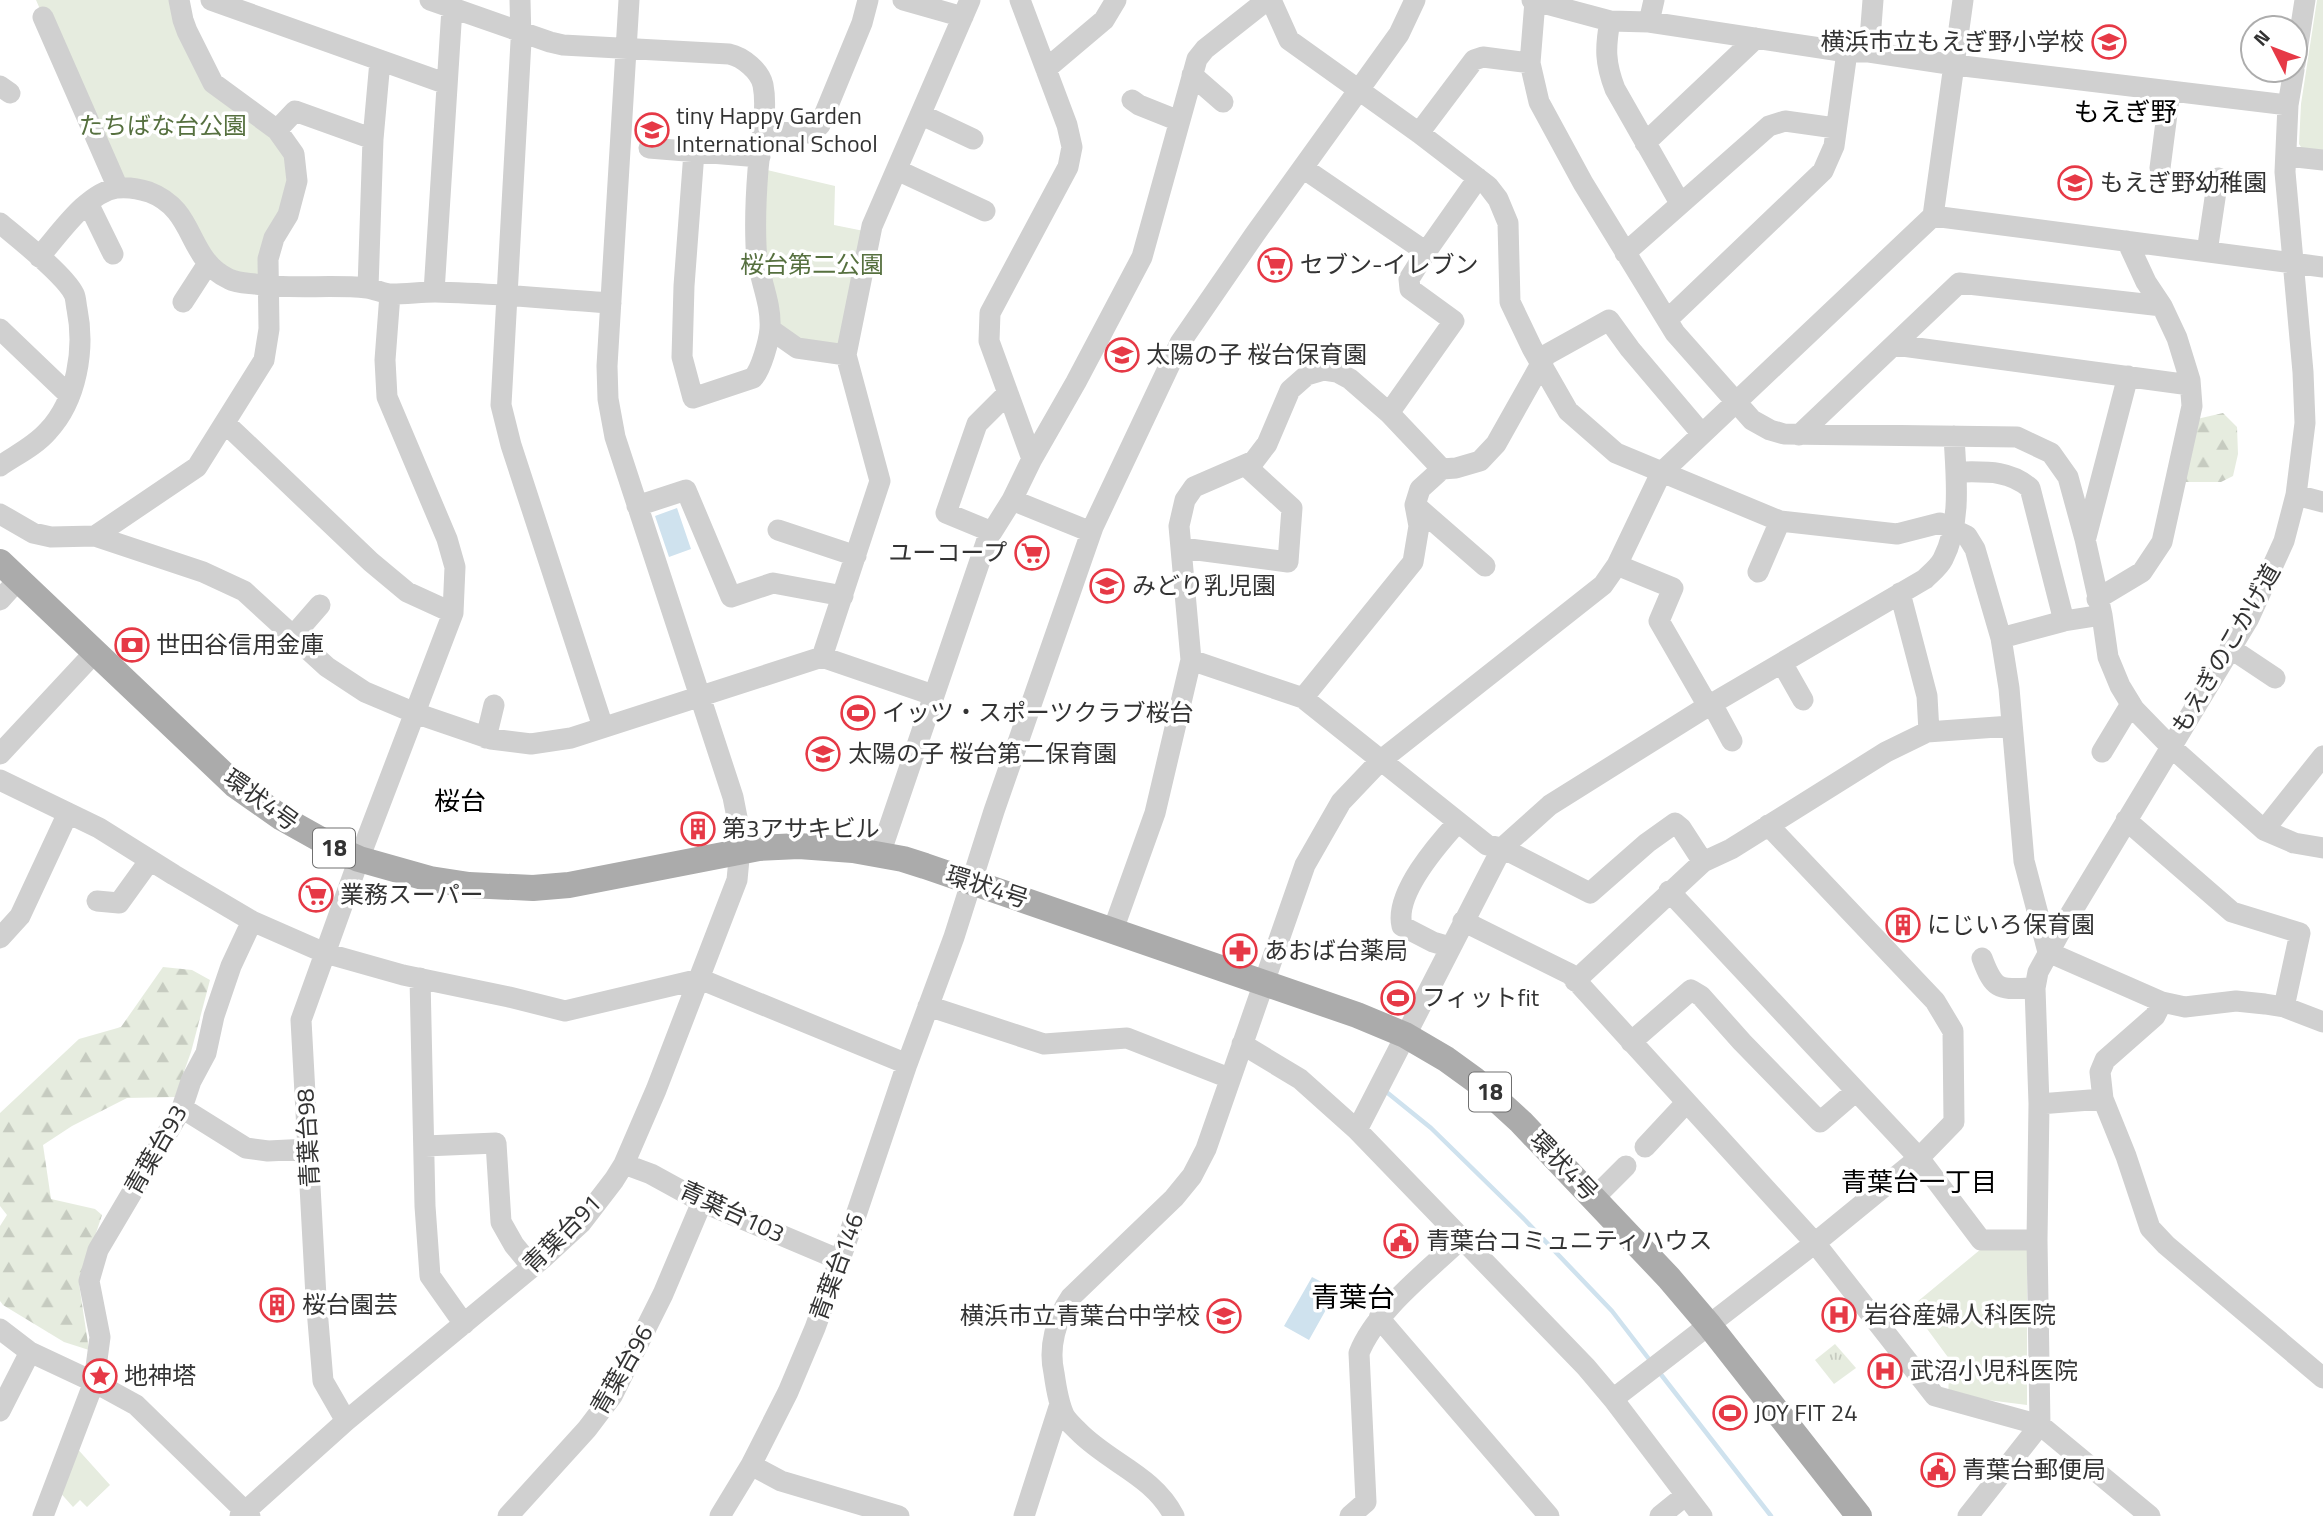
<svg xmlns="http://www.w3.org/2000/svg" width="2323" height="1516" viewBox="0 0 2323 1516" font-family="'Titillium Web','Noto Sans JP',sans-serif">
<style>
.grass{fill:url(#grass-tufts)}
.forest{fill:url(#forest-firs)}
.green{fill:#e6ecdf}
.water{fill:#cfe2ee}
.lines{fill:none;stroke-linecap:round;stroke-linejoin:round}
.stream{stroke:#cfe2ee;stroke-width:4.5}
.minor{stroke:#d0d0d0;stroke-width:21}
.major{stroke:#ababab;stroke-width:26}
.labels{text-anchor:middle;stroke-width:7;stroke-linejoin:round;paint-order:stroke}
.shield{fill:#fff;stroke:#707070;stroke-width:2}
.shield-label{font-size:23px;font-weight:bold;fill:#333}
.poi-label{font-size:24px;fill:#333;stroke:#fff;text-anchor:start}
.park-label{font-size:24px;fill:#56703f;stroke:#fff}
.street-label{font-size:24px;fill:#333;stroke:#fff}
.neighbourhood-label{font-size:26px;fill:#000;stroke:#fff}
.quarter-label{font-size:28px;fill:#000;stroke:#fff}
</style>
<defs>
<pattern id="grass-tufts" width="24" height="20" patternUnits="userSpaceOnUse" patternTransform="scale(1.75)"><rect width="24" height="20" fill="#e6ecdf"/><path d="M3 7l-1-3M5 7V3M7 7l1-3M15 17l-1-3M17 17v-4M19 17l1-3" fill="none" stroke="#c6cbc0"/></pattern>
<pattern id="forest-firs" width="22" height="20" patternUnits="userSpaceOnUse" patternTransform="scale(1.75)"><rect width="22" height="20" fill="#e6ecdf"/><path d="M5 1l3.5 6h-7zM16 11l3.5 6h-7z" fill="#c6cbc0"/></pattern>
</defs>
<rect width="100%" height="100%" fill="#fff"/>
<path class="grass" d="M1835,1344L1856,1368L1834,1384L1815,1360Z"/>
<path class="forest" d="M2223,413L2237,427L2238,454L2233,476L2221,482H2182L2197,419Z
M163,967L192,970L210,980L191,1052L175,1097L127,1098L72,1126L43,1145L51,1199L95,1209L102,1215L79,1284L89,1350L64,1342L3,1305L0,1301V1226L7,1215L0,1206V1113L79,1039L121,1027Z"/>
<path class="green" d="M36,0H179L204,67L294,154L269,287L229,279L180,215L118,188Z
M2317,0H2323V155L2305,153L2299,144L2301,104Z
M767,170L835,186L834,225L864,231L842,339L834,347L797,338L779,325L763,247Z
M2027,1248V1405L1948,1395L1950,1360L1911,1307L1981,1249Z
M74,1445L110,1485L87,1507L80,1500L73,1507L57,1489Z"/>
<path class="water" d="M677,508L691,549L669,557L655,516Z
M1312,1277L1337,1290L1309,1340L1284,1326Z"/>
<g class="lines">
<path class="stream" d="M1384,1090L1431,1128L1525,1220L1612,1311L1652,1363
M1659,1372L1771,1516"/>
<path class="minor" d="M211,0L447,84
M430,0L550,42L563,45L729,54C743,57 760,71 763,85C768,110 760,145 758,170C756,195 755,220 756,245C756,273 772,300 770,329C769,341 761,370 753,378L693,398L682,357L684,286L694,152
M520,0L521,41L501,405L511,445L603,727
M903,0L963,17
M1020,0L1067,125L1072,147L1068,167L990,313L989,341L1032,459
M1271,0L1289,40L1419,133L1488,186L1498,199L1508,223L1510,302L1532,348L1568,411L1616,453L1780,521L1897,534L1940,523L1967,536L1975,549L2001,638L2009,688L2024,861L2048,952
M1532,0L1610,21L1649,22L1847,52H1869L1955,65L2288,105
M1535,1L1530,63L1539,102L1583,183L1675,333L1752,420L1770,430L1784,434L2017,437L2051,453L2068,477L2085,539L2102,615L2108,657L2120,686L2134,709L2170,746L2264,830L2294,843L2323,848
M43,17L118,188
M1610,21C1605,48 1605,63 1615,89L1680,203
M1649,22L1654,0
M1869,52L1873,0
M2295,64L2305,0
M1046,69L1104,20L1116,0
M1192,75L1223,102
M0,86L10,93
M1132,100L1139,105L1179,121
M922,115L973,139
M277,130L295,111L373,139
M763,132L810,133L820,125L862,23L868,0
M1419,133L1474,60L1483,57L1530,63
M1645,143L1756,38
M649,148L760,157
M2286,156L2323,160
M1303,168L1426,252L1478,178
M2160,168L2170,91
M897,170L985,211
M88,203L113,254
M1933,216L2323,267
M0,223C18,238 65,275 74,294C76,298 76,305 77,309C85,349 77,400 48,431C35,446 16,455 0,466
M2207,252L2218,178
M1625,253L1769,126L1785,121L1835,128
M39,257C59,235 86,193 117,188C127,187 140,189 149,192C197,210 186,259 229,279C237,283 246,283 255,284C292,290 329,284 367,288C375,289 384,294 392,294C407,294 421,292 435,292C493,293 552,299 611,303
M368,288L373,139L380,61
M434,292L452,8
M183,302L207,265
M1667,320L1823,171L1834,146L1847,52
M0,329L69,395
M770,329L797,348L846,355L872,226L970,0
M1895,345L2190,385
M1389,413L1454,321L1410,289L1409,279L1426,252
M225,423L371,562L407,592L453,613
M1799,435L1959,283L2162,306
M1956,472C1983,472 2008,469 2030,488L2064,621
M2296,495L2323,502
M1012,500L1091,532
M1415,505L1485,566
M637,506L686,490L731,597L773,583L843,596
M0,514L33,533L51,537L95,536L197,467L264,360L269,329L268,259L274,238L288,215L297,181L294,154L277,130L213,83L187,31L183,20L179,0
M778,530L856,556
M992,532L946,513L977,424L1008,393
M95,536L203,572L244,591L327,667L365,692L415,713L491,739L531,744L571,738L822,657L933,695
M2086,537L2128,376
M1182,548L1288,562L1292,508L1245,465
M1617,565L1673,588L1659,621L1708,706
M1758,572L1780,521
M1900,593L1927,696L1929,732
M2097,599L2142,572L2162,542L2192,406L2190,380L2177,338L2162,306L2146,282L2127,241
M0,600L18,580
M293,636L320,605
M2001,638L2064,621L2102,615
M2230,648L2275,678
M822,657L880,481L846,355
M1191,660L1303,698L1487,845L1502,848L1590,893L1647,843L1675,823L1681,828L1703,862
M1782,663L1803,700
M1303,698L1413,562L1419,526L1415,505L1420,489L1442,469L1456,468L1480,461L1496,444L1546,355L1609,320L1630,349L1702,434
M1712,704L1732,741
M486,738L494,705
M2102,752L2131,704
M0,754L96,651
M0,780L99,828L174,875L252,921L325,953L403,975L509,997L565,1011L700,979L907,1064
M2126,820L2232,912L2300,933L2284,1007
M2264,830L2323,756
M880,854L987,540L1012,500L1032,459L1076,382L1142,257L1197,59L1205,49L1267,0
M1669,891L1919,1158L1981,1240H2037
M97,901L119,903L150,860
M1463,921L1570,974L1815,1243L1935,1396L2040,1425L2150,1516
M1113,930L1155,813L1191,660L1179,526L1185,500L1194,487L1254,461L1267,444L1290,390L1307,375L1324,370L1337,372L1350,379L1389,413L1442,469
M0,938L20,916L68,813
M1450,947L1433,942L1402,926C1394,894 1438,844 1458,822
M2048,952L2162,1002L2185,1007L2236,1001L2265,1004L2284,1007L2323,1022
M1982,958C1995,993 2000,989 2035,988
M420,978L425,1206L430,1276L464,1324
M1575,981L1703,862L1731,849L1886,752L1927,732L2011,726
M2162,1002L2155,1016L2105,1060L2100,1072L2103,1099L2126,1156L2150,1228L2166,1245L2323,1378
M928,1006L1044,1044L1127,1038L1229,1078
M1631,1042L1691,990L1701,996L1742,1042L1820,1122L1856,1091
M1242,1044L1300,1079L1357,1130L1586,1367L1613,1399L1702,1516
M2039,1104L2103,1099
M182,1108L246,1148L268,1151L309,1149
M1357,1130L1502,848L1550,805L1708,706L1925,579C1931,573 1939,567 1943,559C1962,522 1956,476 1954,436
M425,1146L496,1143L501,1222L514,1245L532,1267
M1645,1147L1686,1103
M624,1164L651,1174L702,1202L840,1260
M1594,1198L1626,1166
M1379,1318L1549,1516
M0,1329L30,1352L94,1382L136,1405L250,1516
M1613,1399L1815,1243L1919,1158L1954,1122L1953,1031L1935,1001L1768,825
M0,1411L30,1352
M346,1421L323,1381L316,1297L301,1020L359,859L453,613L455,567L447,539L387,397L385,360L390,294
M751,1465L781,1481L899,1516
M43,1516L94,1382L100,1337L89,1281L98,1250L182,1108L191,1081L206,1053L214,1016L231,966L252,921
M240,1516L346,1421L542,1259L581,1223L614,1180L624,1164L656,1090L737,880L741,838L733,797L615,437L608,399L607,366L629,0
M508,1516L587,1429L612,1396L663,1294L702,1202
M720,1516L751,1465L788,1392L815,1328L856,1215L907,1064L954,937L994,811L1093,527L1180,343L1255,234L1399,34L1415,0
M1024,1516L1060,1404
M1174,1516C1153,1475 1109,1463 1078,1431C1073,1426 1067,1421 1064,1415C1058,1402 1056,1387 1054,1373C1048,1347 1056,1319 1071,1297L1174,1198L1192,1176L1206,1149L1305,865L1341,802L1380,761L1603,585L1617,565L1661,473L1933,216L1963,0
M1350,1516L1366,1502L1359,1353C1376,1310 1428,1271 1461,1239
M1660,1516L1686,1495
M1968,1516L2040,1425L2037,1240L2039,1104L2035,988L2038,972L2065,923L2249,618L2284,541L2296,495L2305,423L2303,372L2285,172L2288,105L2294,70"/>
<path class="major" d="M0,562L235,785L282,818L341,851L359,859L430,879L469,885L533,888L569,885L759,848L799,846L853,850L903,859L925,866L1357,1015L1405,1035L1446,1059L1475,1080L1521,1122L1669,1278L1709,1325L1859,1516"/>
</g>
<defs>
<symbol id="school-ring" viewBox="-11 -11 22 22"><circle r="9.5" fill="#fff" stroke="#e63946" stroke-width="1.5"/><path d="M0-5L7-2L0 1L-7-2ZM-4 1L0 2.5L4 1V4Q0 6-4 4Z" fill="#e63946"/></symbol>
<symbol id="supermarket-ring" viewBox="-11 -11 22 22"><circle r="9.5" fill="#fff" stroke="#e63946" stroke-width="1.5"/><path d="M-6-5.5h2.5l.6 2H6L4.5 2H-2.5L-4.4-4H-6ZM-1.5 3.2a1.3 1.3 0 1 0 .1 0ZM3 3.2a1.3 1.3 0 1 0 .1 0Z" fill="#e63946"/></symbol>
<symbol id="bank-ring" viewBox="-11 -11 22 22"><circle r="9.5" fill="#fff" stroke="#e63946" stroke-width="1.5"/><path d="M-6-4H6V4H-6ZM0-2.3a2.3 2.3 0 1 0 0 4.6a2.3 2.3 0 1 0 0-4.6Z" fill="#e63946"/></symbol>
<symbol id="stadium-ring" viewBox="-11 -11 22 22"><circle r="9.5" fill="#fff" stroke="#e63946" stroke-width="1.5"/><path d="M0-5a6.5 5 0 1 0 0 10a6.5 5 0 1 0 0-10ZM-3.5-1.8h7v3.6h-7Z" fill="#e63946"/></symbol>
<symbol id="building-ring" viewBox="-11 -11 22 22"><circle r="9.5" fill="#fff" stroke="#e63946" stroke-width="1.5"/><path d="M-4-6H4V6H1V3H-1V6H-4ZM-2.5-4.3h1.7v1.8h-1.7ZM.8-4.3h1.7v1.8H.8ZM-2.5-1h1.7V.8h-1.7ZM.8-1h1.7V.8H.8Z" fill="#e63946"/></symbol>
<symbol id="pharmacy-ring" viewBox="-11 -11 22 22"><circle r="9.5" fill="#fff" stroke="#e63946" stroke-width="1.5"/><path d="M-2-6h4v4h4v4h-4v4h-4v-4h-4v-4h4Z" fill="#e63946"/></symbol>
<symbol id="civic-ring" viewBox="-11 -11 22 22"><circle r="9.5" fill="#fff" stroke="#e63946" stroke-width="1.5"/><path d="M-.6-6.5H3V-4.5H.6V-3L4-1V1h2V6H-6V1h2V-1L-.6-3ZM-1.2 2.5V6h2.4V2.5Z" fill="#e63946"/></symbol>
<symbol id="hospital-ring" viewBox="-11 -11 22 22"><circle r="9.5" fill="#fff" stroke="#e63946" stroke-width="1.5"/><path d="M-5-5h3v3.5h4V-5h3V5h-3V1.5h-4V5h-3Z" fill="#e63946"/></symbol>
<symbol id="sight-ring" viewBox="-11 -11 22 22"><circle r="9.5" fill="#fff" stroke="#e63946" stroke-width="1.5"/><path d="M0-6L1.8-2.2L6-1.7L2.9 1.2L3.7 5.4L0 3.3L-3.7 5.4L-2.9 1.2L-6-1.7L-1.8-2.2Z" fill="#e63946"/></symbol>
</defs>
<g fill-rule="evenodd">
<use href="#school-ring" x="2090" y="23" width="38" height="38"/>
<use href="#school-ring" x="633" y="111" width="38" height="38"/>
<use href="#school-ring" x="2056" y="164" width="38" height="38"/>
<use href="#supermarket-ring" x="1256" y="246" width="38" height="38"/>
<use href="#school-ring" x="1103" y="336" width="38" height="38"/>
<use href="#supermarket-ring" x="1013" y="534" width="38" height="38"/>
<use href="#school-ring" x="1088" y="567" width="38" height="38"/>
<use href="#bank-ring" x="113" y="626" width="38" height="38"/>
<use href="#stadium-ring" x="839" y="694" width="38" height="38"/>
<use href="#school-ring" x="804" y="735" width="38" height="38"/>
<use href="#building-ring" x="679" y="810" width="38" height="38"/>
<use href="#supermarket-ring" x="297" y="876" width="38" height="38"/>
<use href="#building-ring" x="1884" y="906" width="38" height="38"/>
<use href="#pharmacy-ring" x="1221" y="932" width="38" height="38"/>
<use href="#stadium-ring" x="1379" y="979" width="38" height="38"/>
<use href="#civic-ring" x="1382" y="1222" width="38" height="38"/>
<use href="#building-ring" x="258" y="1286" width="38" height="38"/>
<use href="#hospital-ring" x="1820" y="1296" width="38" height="38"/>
<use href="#school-ring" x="1205" y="1297" width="38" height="38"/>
<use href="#hospital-ring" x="1866" y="1352" width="38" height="38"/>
<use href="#sight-ring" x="81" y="1357" width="38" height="38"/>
<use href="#stadium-ring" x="1711" y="1394" width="38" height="38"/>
<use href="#civic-ring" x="1919" y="1451" width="38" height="38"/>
</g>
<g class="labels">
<g class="shield">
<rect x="313" y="828.5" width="42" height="39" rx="5"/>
<rect x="1469" y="1072.5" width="42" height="39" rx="5"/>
</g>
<g class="shield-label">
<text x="334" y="856">18</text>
<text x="1490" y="1100">18</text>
</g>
<g class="poi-label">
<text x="2084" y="50" text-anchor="end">横浜市立もえぎ野小学校</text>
<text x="676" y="124">tiny Happy Garden<tspan x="676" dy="28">International School</tspan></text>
<text x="2100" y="191">もえぎ野幼稚園</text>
<text x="1300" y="273">セブン-イレブン</text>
<text x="1146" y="363">太陽の子 桜台保育園</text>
<text x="1007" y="561" text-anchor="end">ユーコープ</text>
<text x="1132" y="594">みどり乳児園</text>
<text x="156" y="653">世田谷信用金庫</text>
<text x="882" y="721">イッツ・スポーツクラブ桜台</text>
<text x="848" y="762">太陽の子 桜台第二保育園</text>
<text x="722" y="837">第3アサキビル</text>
<text x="340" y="903">業務スーパー</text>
<text x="1927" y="933">にじいろ保育園</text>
<text x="1264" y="959">あおば台薬局</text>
<text x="1422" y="1006">フィットfit</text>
<text x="1426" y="1249">青葉台コミュニティハウス</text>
<text x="302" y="1313">桜台園芸</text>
<text x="1864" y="1323">岩谷産婦人科医院</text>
<text x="1200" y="1324" text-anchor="end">横浜市立青葉台中学校</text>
<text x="1910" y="1379">武沼小児科医院</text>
<text x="124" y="1384">地神塔</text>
<text x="1754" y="1421">JOY FIT 24</text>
<text x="1962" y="1478">青葉台郵便局</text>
</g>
<g class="park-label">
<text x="163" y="134">たちばな台公園</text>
<text x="812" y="273">桜台第二公園</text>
</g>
<g class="street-label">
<text transform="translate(2226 649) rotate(-60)" y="8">もえぎのこかげ道</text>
<text transform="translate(261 800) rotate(36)" y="8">環状4号</text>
<text transform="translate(987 887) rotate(18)" y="8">環状4号</text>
<text transform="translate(308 1138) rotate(-93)" y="8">青葉台98</text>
<text transform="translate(156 1150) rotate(-60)" y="8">青葉台93</text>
<text transform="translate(1564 1166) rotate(46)" y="8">環状4号</text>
<text transform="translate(732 1212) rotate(25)" y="8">青葉台103</text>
<text transform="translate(562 1234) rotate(-45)" y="8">青葉台91</text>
<text transform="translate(837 1267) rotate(-70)" y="8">青葉台146</text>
<text transform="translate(622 1370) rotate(-60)" y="8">青葉台96</text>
</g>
<g class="neighbourhood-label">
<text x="2125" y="121">もえぎ野</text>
<text x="460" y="810">桜台</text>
<text x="1919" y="1191">青葉台一丁目</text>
</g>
<g class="quarter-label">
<text x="1353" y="1307">青葉台</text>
</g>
</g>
<g transform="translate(2274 49) rotate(312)"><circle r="33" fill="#ffffff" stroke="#adadad" stroke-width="2"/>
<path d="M0-5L12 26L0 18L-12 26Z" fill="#e63946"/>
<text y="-10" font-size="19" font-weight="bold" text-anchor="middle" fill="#333333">N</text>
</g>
</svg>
